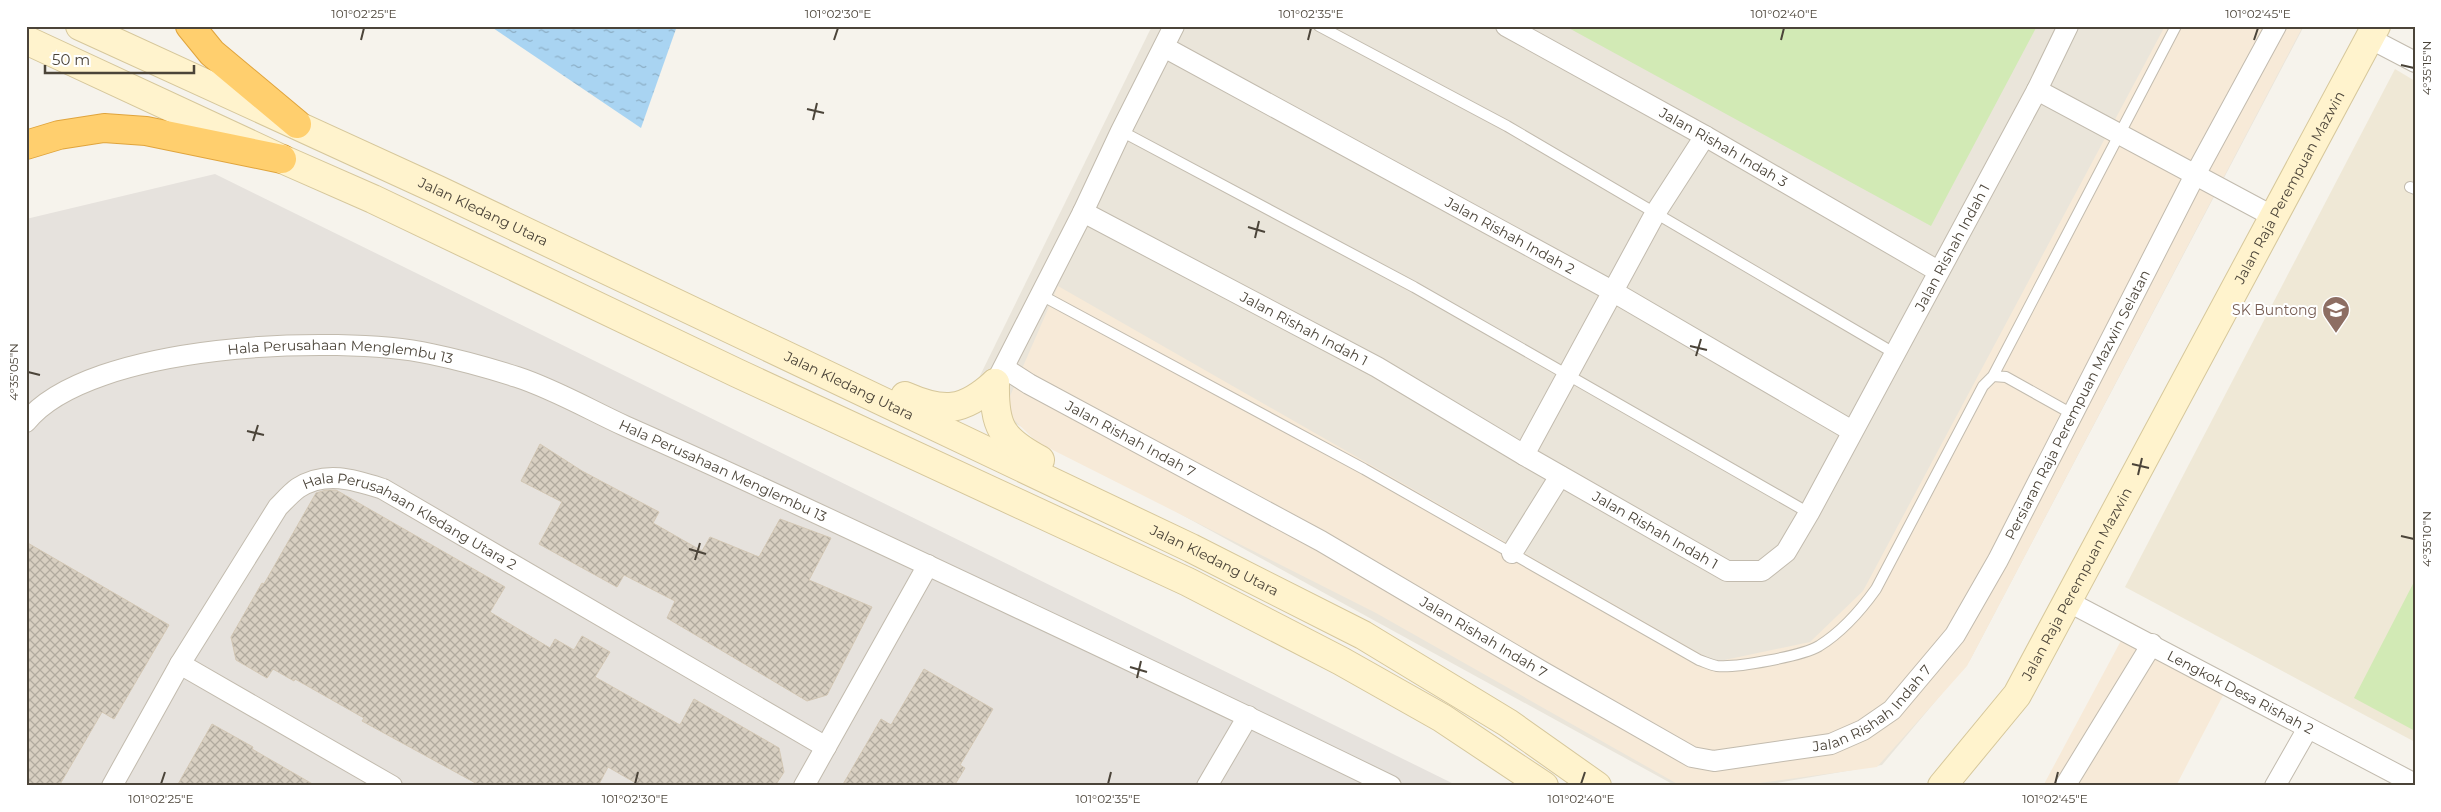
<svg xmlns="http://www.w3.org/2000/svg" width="2441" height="812" viewBox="0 0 2441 812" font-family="Montserrat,sans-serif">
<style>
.residential{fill:#eae5da}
.commercial{fill:#f7ead8}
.industrial{fill:#e6e2dd}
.education{fill:#efe8d6}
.park{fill:#d2eab5}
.water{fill:url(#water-ripples)}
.building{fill:url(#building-cross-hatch);stroke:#d3c7b4}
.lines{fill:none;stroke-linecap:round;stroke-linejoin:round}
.lane-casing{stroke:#c2bbae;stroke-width:12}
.street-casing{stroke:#c2bbae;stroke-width:22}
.secondary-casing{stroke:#d6c79b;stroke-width:30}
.highway-casing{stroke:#e0a43c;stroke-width:30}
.lane{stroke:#fff;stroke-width:10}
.street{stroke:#fff;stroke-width:20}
.secondary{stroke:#fff3cd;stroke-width:28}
.highway{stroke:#ffcf6e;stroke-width:28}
.ticks{fill:none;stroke:#4b4439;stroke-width:2}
.labels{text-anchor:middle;stroke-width:4;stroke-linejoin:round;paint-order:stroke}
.street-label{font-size:14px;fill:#4b4439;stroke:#fff}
.education-label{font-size:14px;fill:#785e54;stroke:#fff;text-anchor:end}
.neatline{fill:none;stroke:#4b4439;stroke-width:2}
.ticks-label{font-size:12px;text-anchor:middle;fill:#4b4439}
</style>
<defs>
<pattern id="water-ripples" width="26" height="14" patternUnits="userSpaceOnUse" patternTransform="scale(1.25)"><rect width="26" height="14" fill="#a9d4f2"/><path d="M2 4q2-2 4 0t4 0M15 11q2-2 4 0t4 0" fill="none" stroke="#8caec5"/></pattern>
<pattern id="building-cross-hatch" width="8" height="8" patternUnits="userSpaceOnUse" patternTransform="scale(1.25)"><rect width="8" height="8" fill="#d8cfc1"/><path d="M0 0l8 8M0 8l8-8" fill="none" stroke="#b1aa9e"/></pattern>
</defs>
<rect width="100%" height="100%" fill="#f6f3ec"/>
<path class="residential" d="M1152,26H2304L1970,660L1882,765L1759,786H1676L969,398Z"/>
<path class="commercial" d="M2165,26H2303L1967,666L1877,767L1737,786H1681L1376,613L1037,442L1004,410L1058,286L1715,662L1810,642L1863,591Z
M2131,622L2232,678L2176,786H2043Z"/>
<path class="industrial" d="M215,174L1458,786H26V219Z"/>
<path class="education" d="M2395,69L2415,81V742L2125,587Z"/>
<path class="park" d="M1565,26H2037L1931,226Z
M2415,580V731L2354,698Z"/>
<path class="water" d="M490,26H677L641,128Z"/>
<path class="building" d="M540,444L582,471L659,512L653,523L702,551L710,537L759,557L780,519L831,538L809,580L872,607L827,695L807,701L667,618L675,601L624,575L617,587L539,544L562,502L521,481Z
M326,490H336L505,587L490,612L550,648L555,639L574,650L582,636L610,652L595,677L680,725L694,699L779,748L784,772L775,786H641L608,767L598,786H481L362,721L364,718L295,679L294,681L273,669L267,678L236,660L231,637L262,583L264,584L316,493Z
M26,542L169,625L114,719L102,712L59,786H26Z
M924,669L993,709L960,765L965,768L954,786H842L881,719L891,725Z
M212,724L253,747L252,749L316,786H177Z"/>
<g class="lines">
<defs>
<path id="lane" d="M1319,26L1507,126L1894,353
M1121,131L1414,287L1809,513
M2410,187L2415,189
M1041,295L1364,469L1699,660C1705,662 1711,665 1717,666C1737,668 1802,656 1819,646C1840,633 1861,610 1876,589L1983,386L1993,376L2176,26
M1993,376L2006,377L2074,415"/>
<g id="street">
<path id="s1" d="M1506,26L1705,136L1938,271"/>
<path d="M2369,38L2415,62"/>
<path id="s2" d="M1164,47L1612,291L1852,431"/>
<path d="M2037,90L2274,217"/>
<path id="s3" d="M1083,212L1377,367L1524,455L1727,571H1762L1786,552L1809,513L2037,90L2068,26"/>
<path id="s4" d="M1004,368L1029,384L1321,541L1543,672L1692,757L1714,761L1831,744L1863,730L1892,710L1955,635L1998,560L2196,173L2276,26"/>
<path d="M997,380L1083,212L1121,131L1174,26"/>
<path id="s5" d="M26,422C89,343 338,334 431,354C460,360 489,368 517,377C554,389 590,410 625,426C684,452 743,479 801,506C998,598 1195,690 1391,786"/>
<path d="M1524,455L1656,212L1705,136"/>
<path d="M1512,553L1560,476"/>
<path id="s6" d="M2067,601L2415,784"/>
<path d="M180,664L392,786"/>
<path id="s7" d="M112,786L180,664L278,507C284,501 291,493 298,488C326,470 355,480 383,489L826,747"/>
<path d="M804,786L928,565"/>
<path d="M1207,786L1248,716"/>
<path d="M2065,786L2152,644"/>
<path d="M2275,786L2308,728"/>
</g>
<g id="secondary">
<path id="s8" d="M80,26L438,190L1191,548L1363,635L1508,723L1597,786"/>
<path d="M26,40L282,159L373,199L737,373L1188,582L1341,661L1442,718L1544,786"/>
<path d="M995,383C994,427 1001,439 1040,460"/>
<path d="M905,396C944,413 963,412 995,383"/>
<path id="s9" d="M1942,786L2017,695L2376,26"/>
</g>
<path id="highway" d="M190,26L212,53L297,124
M26,145L59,135L104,128L146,131L282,159"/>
</defs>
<use href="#lane" class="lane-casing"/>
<use href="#street" class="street-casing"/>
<use href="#secondary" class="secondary-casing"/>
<use href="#highway" class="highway-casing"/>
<use href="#lane" class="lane"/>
<use href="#street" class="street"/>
<use href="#secondary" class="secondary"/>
<use href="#highway" class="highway"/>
</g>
<path class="ticks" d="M361,40L364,28M834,40L838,28M1308,40L1311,28M1781,40L1784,28M2254,40L2258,28M2401,65L2414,68M807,109L824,113M813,120L817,103M1248,227L1265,232M1255,238L1259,221M1690,346L1707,350M1696,356L1701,339M28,372L40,375M247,431L264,435M253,441L258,425M2132,464L2149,468M2138,475L2142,458M2401,536L2414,539M689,549L706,554M695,560L700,543M1130,667L1147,672M1137,678L1141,661M161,784L165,772M635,784L638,772M1108,784L1111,772M1581,784L1585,772M2055,784L2058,772"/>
<defs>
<symbol id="school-pin" viewBox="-11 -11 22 30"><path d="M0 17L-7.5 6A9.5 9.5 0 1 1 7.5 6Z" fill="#8d6e63" stroke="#fff"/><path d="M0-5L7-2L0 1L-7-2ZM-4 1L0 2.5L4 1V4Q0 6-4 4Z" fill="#fff"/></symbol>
</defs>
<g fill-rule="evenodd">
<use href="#school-pin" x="2320" y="294" width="32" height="43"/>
</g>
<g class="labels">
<g class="street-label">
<text dy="5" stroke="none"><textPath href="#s1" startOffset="249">Jalan Rishah Indah 3</textPath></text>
<text dy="5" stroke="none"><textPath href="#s9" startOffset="694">Jalan Raja Perempuan Mazwin</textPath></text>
<text dy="5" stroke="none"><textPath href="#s8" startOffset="444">Jalan Kledang Utara</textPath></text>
<text dy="5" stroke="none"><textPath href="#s2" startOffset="394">Jalan Rishah Indah 2</textPath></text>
<text dy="5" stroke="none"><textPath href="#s3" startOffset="1150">Jalan Rishah Indah 1</textPath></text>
<text dy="5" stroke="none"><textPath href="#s3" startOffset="250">Jalan Rishah Indah 1</textPath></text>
<text dy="5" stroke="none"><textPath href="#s5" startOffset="332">Hala Perusahaan Menglembu 13</textPath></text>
<text dy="5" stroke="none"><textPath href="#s8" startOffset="849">Jalan Kledang Utara</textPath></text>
<text dy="5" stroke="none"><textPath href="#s4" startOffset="1360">Persiaran Raja Perempuan Mazwin Selatan</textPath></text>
<text dy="5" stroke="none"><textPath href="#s4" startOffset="145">Jalan Rishah Indah 7</textPath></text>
<text dy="5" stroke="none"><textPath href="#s5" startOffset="738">Hala Perusahaan Menglembu 13</textPath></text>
<text dy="5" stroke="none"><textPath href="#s7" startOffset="476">Hala Perusahaan Kledang Utara 2</textPath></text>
<text dy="5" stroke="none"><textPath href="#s3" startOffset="655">Jalan Rishah Indah 1</textPath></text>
<text dy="5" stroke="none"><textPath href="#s8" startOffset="1254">Jalan Kledang Utara</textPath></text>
<text dy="5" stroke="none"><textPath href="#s9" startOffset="244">Jalan Raja Perempuan Mazwin</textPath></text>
<text dy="5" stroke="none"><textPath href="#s4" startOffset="550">Jalan Rishah Indah 7</textPath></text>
<text dy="5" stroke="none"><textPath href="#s6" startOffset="196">Lengkok Desa Rishah 2</textPath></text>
<text dy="5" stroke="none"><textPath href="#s4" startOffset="985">Jalan Rishah Indah 7</textPath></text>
</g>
<g class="education-label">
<text x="2317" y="315">SK Buntong</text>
</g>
</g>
<rect width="2441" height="812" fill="none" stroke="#ffffff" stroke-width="55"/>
<path d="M45 65v8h149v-8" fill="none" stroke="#4b4439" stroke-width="2.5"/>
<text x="52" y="65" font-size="15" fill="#4b4439" stroke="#ffffff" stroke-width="4" paint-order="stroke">50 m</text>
<rect x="28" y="28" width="2386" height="756" class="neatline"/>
<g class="ticks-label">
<text x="364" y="18">101°02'25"E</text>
<text x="838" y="18">101°02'30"E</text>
<text x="1311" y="18">101°02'35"E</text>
<text x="1784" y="18">101°02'40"E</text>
<text x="2258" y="18">101°02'45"E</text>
<text transform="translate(2427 68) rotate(-90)" y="4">4°35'15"N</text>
<text transform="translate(14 372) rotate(-90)" y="4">4°35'05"N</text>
<text transform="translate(2427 539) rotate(-90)" y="4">4°35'10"N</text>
<text x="161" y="803">101°02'25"E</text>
<text x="635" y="803">101°02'30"E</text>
<text x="1108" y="803">101°02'35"E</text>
<text x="1581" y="803">101°02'40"E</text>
<text x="2055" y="803">101°02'45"E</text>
</g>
</svg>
